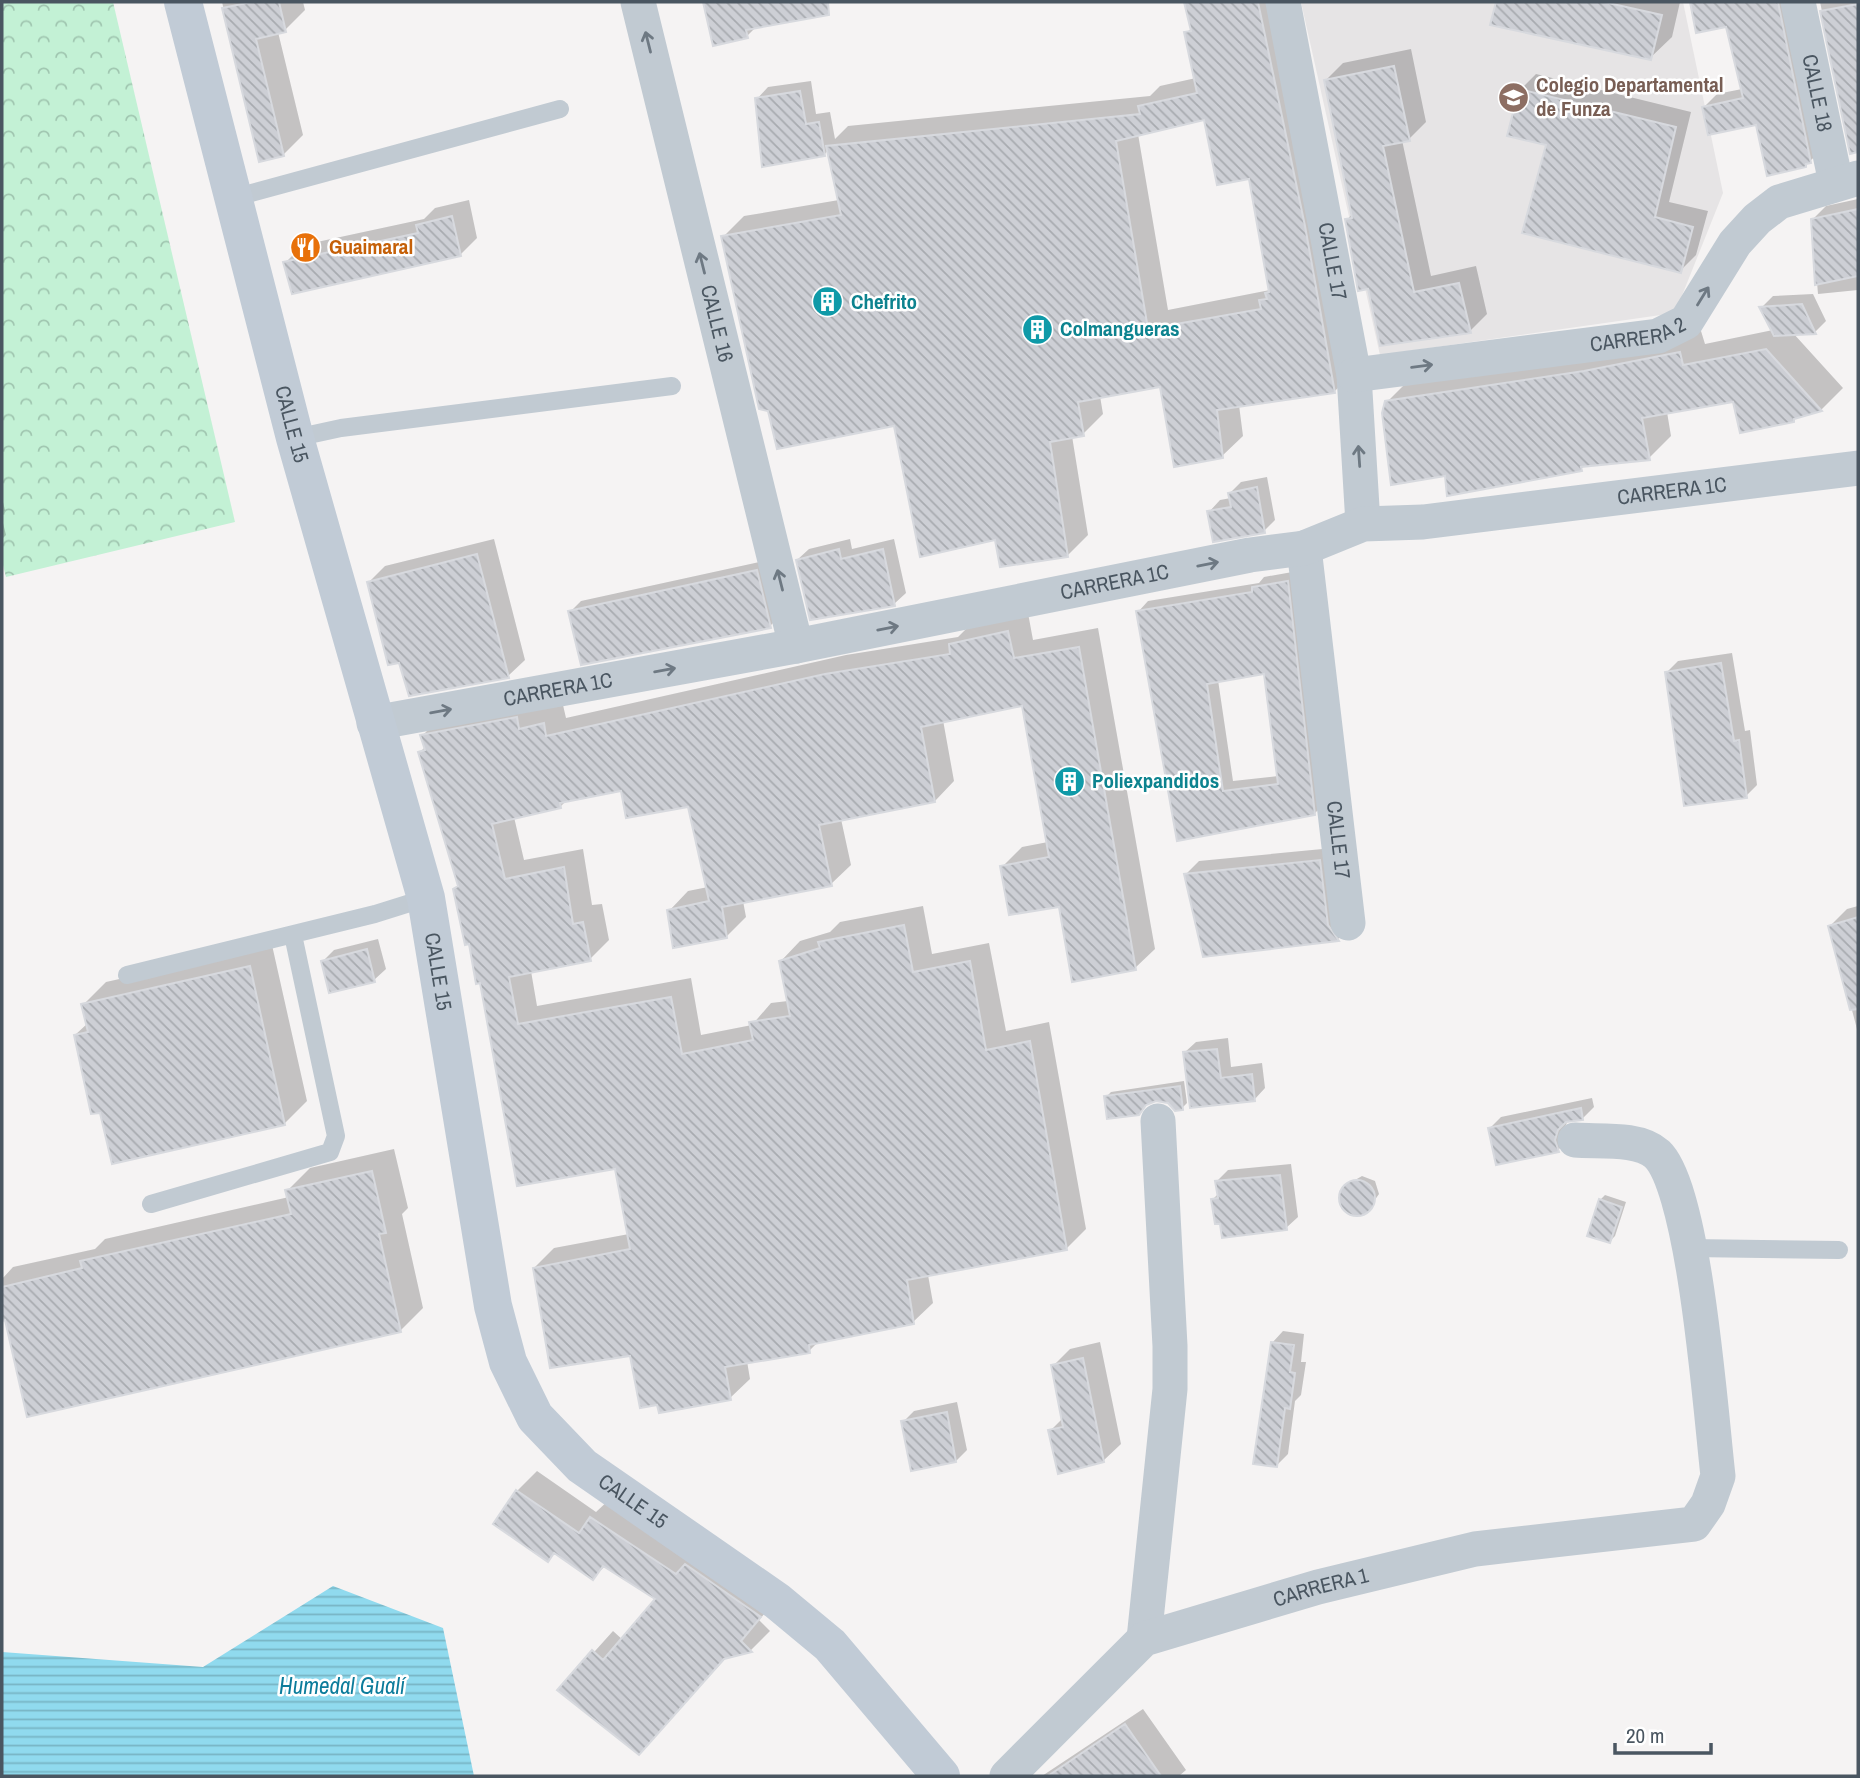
<svg xmlns="http://www.w3.org/2000/svg" width="1860" height="1778" viewBox="0 0 1860 1778" font-family="'Archivo Narrow',sans-serif">
<style>
.education{fill:#e6e4e5}
.forest{fill:url(#forest-crowns)}
.water{fill:url(#water-rules)}
.shadow{fill:#0003;fill-rule:evenodd}
.building{fill:url(#building-back-hatch);stroke:#d7d9de;stroke-width:2;fill-rule:evenodd}
.lines{fill:none;stroke-linecap:round;stroke-linejoin:round}
.lane{stroke:#c1cad2;stroke-width:18}
.street{stroke:#c1cad2;stroke-width:35}
.secondary{stroke:#c1cbd6;stroke-width:38}
.oneway{stroke:#6e7983}
.labels{text-anchor:middle;stroke-width:5;stroke-linejoin:round;paint-order:stroke}
.education-label{font-size:21px;font-weight:bold;fill:#785e54;stroke:#fff;text-anchor:start}
.street-label{font-size:21px;fill:#4a5661;stroke:#fff}
.food-label{font-size:21px;font-weight:bold;fill:#c56008;stroke:#fff;text-anchor:start}
.culture-label{font-size:21px;font-weight:bold;fill:#0d838f;stroke:#fff;text-anchor:start}
.water-label{font-size:23px;font-style:italic;fill:#0c7c9b;stroke:#fff}
</style>
<defs>
<pattern id="forest-crowns" width="20" height="18" patternUnits="userSpaceOnUse" patternTransform="scale(1.75)"><rect width="20" height="18" fill="#c3f1d5"/><path d="M2 6a3 3 0 1 1 6 0M12 15a3 3 0 1 1 6 0" fill="none" stroke="#a0c6b0"/></pattern>
<pattern id="water-rules" width="6" height="5" patternUnits="userSpaceOnUse" patternTransform="scale(1.75)"><rect width="6" height="5" fill="#90daee"/><path d="M0 2.5h6" fill="none" stroke="#78b4c4"/></pattern>
<pattern id="building-back-hatch" width="6" height="6" patternUnits="userSpaceOnUse" patternTransform="scale(1.75)"><rect width="6" height="6" fill="#cdcfd5"/><path d="M-1 5l2 2M0 0l6 6M5-1l2 2" fill="none" stroke="#a8abb0"/></pattern>
</defs>
<rect width="100%" height="100%" fill="#f5f3f3"/>
<path class="education" d="M1301,2H1683L1723,193L1675,313L1380,355Z"/>
<path class="forest" d="M2,2H113L235,522L6,577L2,561Z"/>
<path class="water" d="M333,1586L443,1628L474,1776H2V1652L203,1667Z"/>
<path class="shadow" d="M222,2H303L305,10L285,30L278,32L303,135L283,155L260,160Z
M705,2H827L828,4L757,26L747,36L714,44Z
M1186,2H1281L1354,371L1334,392L1239,405L1243,436L1222,456L1161,385L1100,396L1103,414L1083,434L1072,436L1088,535L1068,555L996,538L723,237L744,216L839,200L828,150L825,154L757,99L768,87L811,81L816,114L830,112L835,139L848,126L1150,96L1160,86L1196,78L1186,33L1192,28ZM1206,118L1250,177L1270,290L1168,310L1138,134Z
M1498,2H1680L1672,37L1650,58L1493,23Z
M1692,2H1793L1824,148L1810,161L1758,123L1704,107L1717,94L1742,89L1727,24L1698,31Z
M1820,2H1858V150L1852,152Z
M1411,49L1426,122L1409,139L1402,140L1431,276L1476,266L1487,314L1470,331L1369,287L1347,220L1353,213L1325,81L1343,63Z
M1536,74L1691,112L1669,202L1708,211L1696,255L1680,271L1548,144L1520,90Z
M1858,199V290L1818,294L1812,220L1826,206Z
M469,200L477,238L460,255L285,263L303,245L424,219L435,208Z
M1813,294L1826,321L1815,332L1793,333L1843,388L1821,410L1797,416L1793,421L1735,400L1667,412L1671,436L1649,458L1585,465L1581,469L1446,473L1387,402L1409,380L1607,350L1701,331L1705,344L1773,330L1762,307L1773,296Z
M1267,477L1275,520L1264,531L1209,512L1220,500L1231,498L1230,493L1241,482Z
M2,498L5,510L2,513Z
M2,519L6,535L2,539Z
M494,539L525,660L508,676L400,661L369,582L385,566Z
M850,539L852,549L894,539L906,593L894,604L814,620L797,560L809,549Z
M768,560L781,615L770,626L570,612L581,601Z
M1298,571L1325,803L1314,814L1179,839L1138,612L1148,601L1259,583L1264,577ZM1265,672L1278,776L1233,781L1218,680Z
M1028,613L1033,640L1098,628L1155,949L1135,968L1060,905L1002,867L1022,847L1048,842L1023,704L943,720L954,781L935,801L841,819L851,865L831,884L743,901L746,917L726,937L669,911L688,891L708,887L690,805L622,789L566,801L561,806L514,817L524,860L583,849L592,905L602,904L609,940L590,959L531,971L537,1006L691,978L701,1035L752,1025L771,1003L788,1001L781,961L800,941L830,932L840,922L923,906L932,954L989,943L1006,1031L1049,1022L1086,1229L1066,1249L928,1275L933,1303L913,1322L819,1341L809,1351L747,1361L750,1379L730,1398L658,1403L631,1354L534,1268L554,1248L629,1234L616,1167L481,981L460,885L420,752L425,747L422,736L442,716L563,705L566,718L846,655L958,637L970,625Z
M1732,653L1745,731L1750,730L1757,785L1746,796L1667,672L1678,661Z
M1333,848L1351,926L1338,939L1204,955L1186,874L1199,861Z
M1858,906V1033L1830,926L1847,909Z
M378,939L386,969L374,980L323,961L334,950Z
M272,945L307,1101L284,1124L102,1111L75,1035L88,1023L83,1005L106,982Z
M1228,1038L1231,1067L1262,1063L1265,1088L1254,1100L1191,1106L1184,1053L1196,1042Z
M1184,1081L1187,1103L1182,1108L1156,1099L1148,1102L1139,1113L1106,1097L1111,1092Z
M1592,1098L1594,1107L1582,1119L1568,1120L1565,1127L1569,1139L1558,1150L1490,1128L1501,1117Z
M394,1149L408,1208L402,1214L423,1308L400,1331L2,1319V1279L13,1267L95,1249L105,1239L289,1197L287,1191L310,1168Z
M1291,1164L1298,1217L1286,1228L1213,1199L1219,1193L1217,1181L1228,1170Z
M1362,1176L1375,1181L1379,1194L1367,1211L1355,1214L1346,1209L1341,1197L1350,1183Z
M1605,1195L1626,1202L1615,1236L1610,1241L1600,1200Z
M1283,1331L1304,1334L1301,1362H1306L1301,1395L1295,1401L1288,1454L1277,1465L1272,1343Z
M1100,1342L1121,1444L1103,1461L1050,1431L1063,1418L1053,1366L1070,1349Z
M957,1402L967,1450L956,1461L903,1422L914,1411Z
M537,1471L596,1512L611,1498L780,1596L759,1620L770,1631L751,1650L727,1657L639,1753L560,1690L613,1631L623,1640L658,1598L606,1565L593,1578L556,1552L548,1560L517,1491Z
M1143,1709L1186,1770L1179,1776H1042Z"/>
<path class="building" d="M252,2H279L286,32L256,39L284,156L259,162L222,8Z
M703,2H828L829,15L746,30L748,38L713,46Z
M1184,2H1258L1305,226L1335,393L1217,410L1223,458L1174,467L1160,387L1078,402L1084,436L1050,442L1068,557L1000,567L995,540L920,557L894,426L777,449L768,411L759,409L721,236L841,215L826,146L1140,114L1138,106L1197,93L1184,32L1191,31ZM1204,120L1217,185L1249,179L1269,292L1265,293L1267,299L1259,300L1261,309L1148,329L1116,141Z
M1496,2H1604L1662,15L1651,60L1490,25Z
M1690,2H1778L1811,163L1806,164V167L1767,176L1756,125L1708,135L1702,107L1743,98L1726,27L1696,33Z
M1858,4V152L1850,154L1820,11Z
M1394,66L1410,141L1383,146L1414,292L1459,283L1471,333L1380,346L1368,289L1358,291L1345,219L1352,218L1324,80Z
M1519,89L1676,127L1655,217L1693,227L1681,273L1522,233L1546,145L1507,136Z
M800,91L806,124L819,122L825,156L762,167L755,98Z
M1858,209V276L1815,285L1811,219Z
M452,216L461,256L292,294L283,262L418,233L416,225Z
M1802,304L1816,334L1774,336L1759,307Z
M1766,349L1822,411L1794,419V422L1740,433L1733,402L1642,418L1650,460L1581,467L1582,471L1447,496L1445,476L1391,485L1382,413L1385,401L1584,371L1680,352L1683,365Z
M1257,487L1265,533L1213,542L1207,511L1231,507L1228,493Z
M839,549L841,559L883,549L895,606L810,620L796,560Z
M477,554L509,678L409,696L399,663L388,665L367,582Z
M757,570L771,628L581,665L568,611Z
M1288,581L1315,815L1177,841L1136,611L1252,592V587ZM1264,674L1278,784L1223,791L1207,684Z
M1008,631L1014,658L1079,647L1136,970L1072,982L1059,907L1009,915L1000,866L1049,857L1022,706L921,727L935,802L819,825L832,886L722,907L727,938L673,948L667,910L709,901L688,807L626,818L621,791L560,803L561,808L492,824L505,879L564,867L573,924L583,922L591,961L509,977L518,1024L671,997L682,1054L753,1040L749,1022L790,1016L779,961L820,948L818,942L904,925L913,972L970,961L986,1050L1030,1041L1067,1250L907,1280L914,1324L809,1345L810,1353L725,1367L731,1400L659,1413L657,1405L640,1408L630,1356L550,1368L533,1268L630,1249L615,1169L517,1186L480,983L476,984L469,944L465,945L453,889L458,886L418,752L425,750L420,735L517,717L519,729L544,723L546,736L825,674L950,654L949,644Z
M1721,663L1734,741L1739,740L1747,798L1684,806L1665,672Z
M1320,860L1328,925L1339,941L1203,957L1184,874Z
M1858,917V1009L1850,1010L1828,926Z
M367,949L375,982L329,993L321,961Z
M250,966L285,1125L112,1164L100,1113L91,1114L74,1035L88,1032L81,1004Z
M1217,1049L1221,1078L1252,1074L1255,1101L1190,1108L1183,1052Z
M1180,1086L1183,1110L1175,1111L1168,1103L1156,1101L1146,1105L1139,1115L1107,1119L1104,1096Z
M1581,1108L1583,1120L1566,1122L1558,1130L1555,1140L1559,1152L1496,1165L1488,1128Z
M372,1171L386,1233L379,1234L401,1332L27,1417L5,1320L2,1321V1287L82,1268L80,1261L291,1214L285,1190Z
M1280,1175L1287,1230L1222,1238L1220,1224H1215L1211,1199L1218,1198L1215,1181Z
M1339 1198a18 18 0 1 1 36 0a18 18 0 1 1-36 0Z
M1599,1199L1622,1207L1610,1243L1587,1236Z
M1271,1342L1294,1345L1290,1372L1295,1373L1290,1409L1285,1408L1277,1467L1253,1464Z
M1083,1358L1104,1462L1058,1474L1048,1430L1063,1427L1051,1365Z
M947,1412L956,1462L911,1471L901,1421Z
M516,1490L579,1533L590,1517L676,1574L685,1564L761,1617L741,1641L752,1652L724,1659L639,1755L557,1690L592,1650L603,1660L655,1599L603,1566L593,1580L554,1553L548,1562L493,1524Z
M1125,1724L1161,1776H1048Z"/>
<g class="lines">
<path class="lane" d="M233,198L560,109
M295,438L341,428L672,386
M127,975L375,914L426,898
M151,1204L330,1152L336,1136L293,935
M1691,1248L1839,1250"/>
<g class="street">
<path id="s1" d="M638,2L796,646"/>
<path id="s2" d="M1283,2L1354,375L1363,524"/>
<path id="s3" d="M1798,2L1836,183"/>
<path id="s4" d="M1354,375L1658,336L1686,322L1735,243L1757,219L1779,202L1858,178"/>
<path id="s5" d="M1304,548L1348,923"/>
<path id="s6" d="M374,723L796,646L1250,555L1304,548L1363,524L1423,522L1858,468"/>
<path d="M1144,1639L1170,1389V1346L1158,1121"/>
<path id="s7" d="M1007,1776L1144,1639L1318,1587L1475,1549L1694,1524L1708,1504L1718,1476C1711,1416 1695,1190 1657,1154C1638,1137 1599,1142 1575,1140"/>
</g>
<path class="secondary" id="s8" d="M183,2L295,438L426,898L493,1306L508,1362L535,1417L582,1466L777,1601L830,1645L941,1776"/>
</g>
<defs><path id="oneway-shaft" d="M-6 0H5M1.5-3L5.5 0L1.5 3" fill="none" stroke-width="1.6" stroke-linecap="round" stroke-linejoin="round" transform="scale(1.75)"/></defs>
<g class="oneway">
<use href="#oneway-shaft" transform="translate(648 42) rotate(-104)"/>
<use href="#oneway-shaft" transform="translate(702 263) rotate(-104)"/>
<use href="#oneway-shaft" transform="translate(1703 296) rotate(-58)"/>
<use href="#oneway-shaft" transform="translate(1422 366) rotate(-7)"/>
<use href="#oneway-shaft" transform="translate(1359 456) rotate(-94)"/>
<use href="#oneway-shaft" transform="translate(1208 564) rotate(-11)"/>
<use href="#oneway-shaft" transform="translate(780 580) rotate(-104)"/>
<use href="#oneway-shaft" transform="translate(888 628) rotate(-11)"/>
<use href="#oneway-shaft" transform="translate(665 670) rotate(-10)"/>
<use href="#oneway-shaft" transform="translate(441 711) rotate(-10)"/>
</g>
<defs>
<symbol id="school-disc" viewBox="-11 -11 22 22"><circle r="9.5" fill="#8d6e63" stroke="#fff"/><path d="M0-5L7-2L0 1L-7-2ZM-4 1L0 2.5L4 1V4Q0 6-4 4Z" fill="#fff"/></symbol>
<symbol id="restaurant-disc" viewBox="-11 -11 22 22"><circle r="9.5" fill="#e8710a" stroke="#fff"/><path d="M-5-6h1v4h1v-4h1v4h1v-4h1v5L-1.5 .5V6h-2V.5L-5-1ZM5-6V6H3V1.5H1.5Q1.5-4 5-6Z" fill="#fff"/></symbol>
<symbol id="building-disc" viewBox="-11 -11 22 22"><circle r="9.5" fill="#0f9aa8" stroke="#fff"/><path d="M-4-6H4V6H1V3H-1V6H-4ZM-2.5-4.3h1.7v1.8h-1.7ZM.8-4.3h1.7v1.8H.8ZM-2.5-1h1.7V.8h-1.7ZM.8-1h1.7V.8H.8Z" fill="#fff"/></symbol>
</defs>
<g fill-rule="evenodd">
<use href="#school-disc" x="1496" y="80" width="35" height="35"/>
<use href="#restaurant-disc" x="288" y="230" width="35" height="35"/>
<use href="#building-disc" x="810" y="284" width="35" height="35"/>
<use href="#building-disc" x="1020" y="312" width="35" height="35"/>
<use href="#building-disc" x="1052" y="764" width="35" height="35"/>
</g>
<g class="labels">
<g class="education-label">
<text x="1536" y="92">Colegio Departamental<tspan x="1536" dy="24">de Funza</tspan></text>
</g>
<g class="street-label">
<text dy="7" stroke="none"><textPath href="#s3" startOffset="93">CALLE 18</textPath></text>
<text dy="7" stroke="none"><textPath href="#s2" startOffset="264">CALLE 17</textPath></text>
<text dy="7" stroke="none"><textPath href="#s1" startOffset="331">CALLE 16</textPath></text>
<text dy="7" stroke="none"><textPath href="#s4" startOffset="287">CARRERA 2</textPath></text>
<text dy="7" stroke="none"><textPath href="#s8" startOffset="436">CALLE 15</textPath></text>
<text dy="7" stroke="none"><textPath href="#s6" startOffset="1321">CARRERA 1C</textPath></text>
<text dy="7" stroke="none"><textPath href="#s6" startOffset="754">CARRERA 1C</textPath></text>
<text dy="7" stroke="none"><textPath href="#s6" startOffset="187">CARRERA 1C</textPath></text>
<text dy="7" stroke="none"><textPath href="#s5" startOffset="294">CALLE 17</textPath></text>
<text dy="7" stroke="none"><textPath href="#s8" startOffset="1003">CALLE 15</textPath></text>
<text dy="7" stroke="none"><textPath href="#s8" startOffset="1591">CALLE 15</textPath></text>
<text dy="7" stroke="none"><textPath href="#s7" startOffset="378">CARRERA 1</textPath></text>
</g>
<g class="food-label">
<text x="329" y="254">Guaimaral</text>
</g>
<g class="culture-label">
<text x="851" y="309">Chefrito</text>
<text x="1060" y="336">Colmangueras</text>
<text x="1092" y="788">Poliexpandidos</text>
</g>
<g class="water-label">
<text x="342" y="1694">Humedal Gualí</text>
</g>
</g>
<rect width="1860" height="1778" fill="none" stroke="#4a5661" stroke-width="7"/>
<path d="M1615 1743v10h96v-10" fill="none" stroke="#4a5661" stroke-width="3.5"/>
<text x="1626" y="1743" font-size="21" fill="#4a5661" stroke="#ffffff" stroke-width="5" paint-order="stroke">20 m</text>
</svg>
